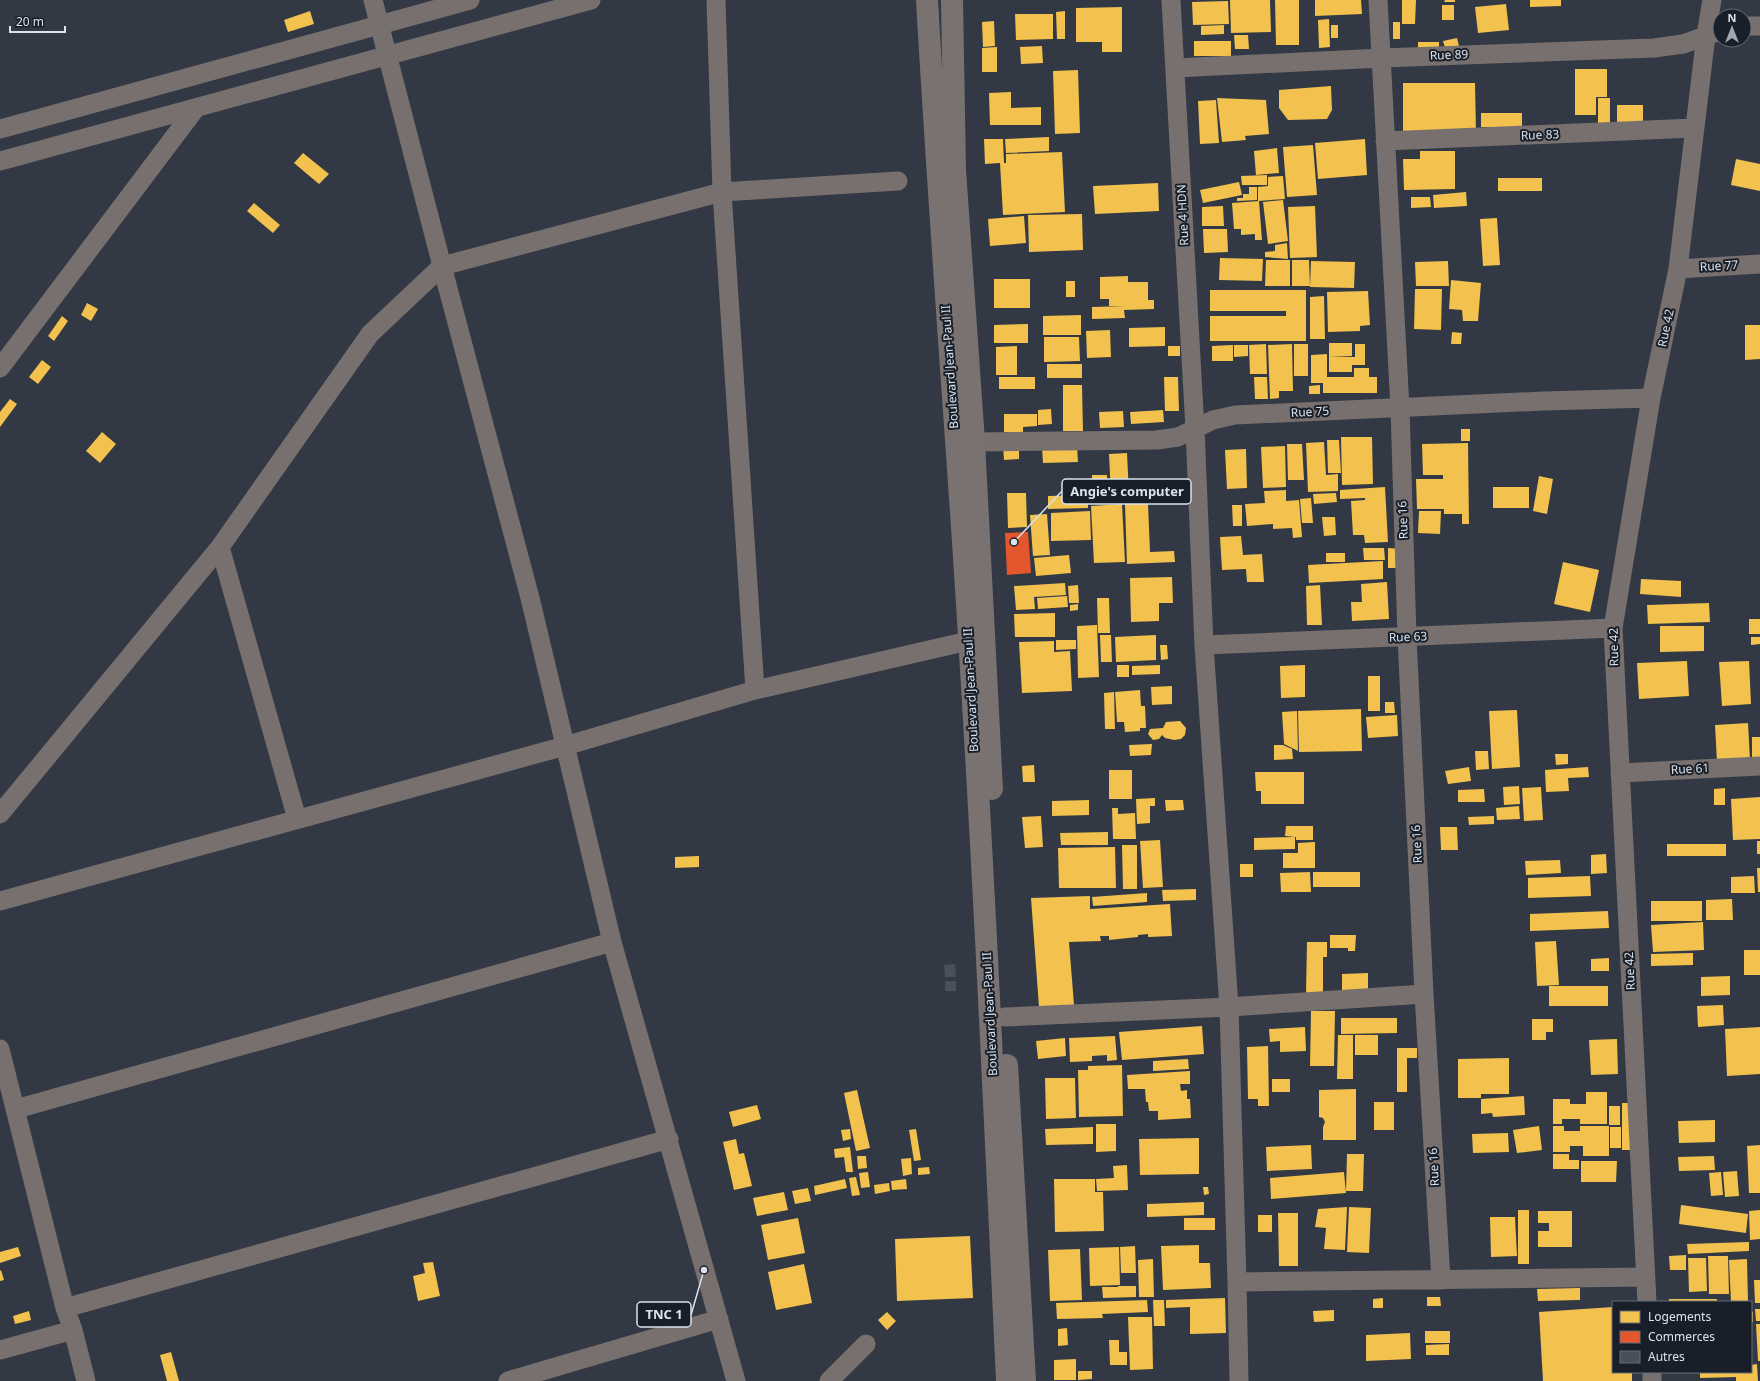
<svg xmlns="http://www.w3.org/2000/svg" width="1760" height="1381" viewBox="0 0 1760 1381" font-family="'Noto Sans',sans-serif">
<style>
.homes{fill:#f2c14e}
.shops{fill:#e4572e}
.building{fill:#4a5059}
.lines{fill:none;stroke-linecap:round;stroke-linejoin:round}
.minor{stroke:#78706e;stroke-width:19}
.secondary{stroke:#797271;stroke-width:22}
.labels{text-anchor:middle;stroke-width:4;stroke-linejoin:round;paint-order:stroke}
.street-label{font-size:12px;fill:#d9e2ee;stroke:#191f28}
.leader{fill:none;stroke:#d9e2ee;stroke-width:1.5}
.callout-dot{fill:#d9e2ee;stroke:#191f28;stroke-width:1.5}
.callout{fill:#191f28;stroke:#d9e2ee;stroke-width:1.5}
.callout-label{font-size:13px;text-anchor:middle;font-weight:bold;fill:#d9e2ee}
</style>
<rect width="100%" height="100%" fill="#323944"/>
<path class="homes" d="M1230,0H1270L1271,32L1231,33Z
M1275,0H1299V45H1276Z
M1315,0H1361L1362,14L1315,16Z
M1402,0H1416L1415,24H1402Z
M1445,0H1455V2H1444Z
M1530,0H1561V6L1530,7Z
M1228,1L1229,24L1193,25L1192,2Z
M1506,4L1509,30L1478,33L1475,7Z
M1442,5H1454V20H1442Z
M1122,7V52H1102V42H1076V8Z
M310,11L314,24L288,32L284,20Z
M1065,11V39H1057L1056,12Z
M1015,14H1053V39L1016,40Z
M1329,19L1330,47L1319,48L1318,20Z
M994,21L995,46L983,47L982,22Z
M1393,22H1400V39H1393Z
M1224,25V34L1201,35V26Z
M1331,25H1338V38H1331Z
M1234,35H1248L1249,49H1235Z
M1457,38L1460,50L1447,54L1443,41Z
M1194,41H1231V56H1194Z
M1418,42H1439V53H1418Z
M1042,46L1043,63L1021,64L1020,47Z
M997,47V72H982V48Z
M1575,69H1607V97H1596V115H1575Z
M1078,70L1080,133L1055,134L1053,71Z
M1403,83H1475L1476,133L1403,135Z
M1331,86L1332,110L1327,119L1288,120L1279,108V90Z
M1011,92V108L1041,107V125H990L989,93Z
M1217,98L1266,100L1269,134L1245,136L1246,140L1222,142Z
M1598,98H1610V125H1598Z
M1216,100L1219,143L1200,144L1198,101Z
M1617,105H1643V124H1617Z
M1481,113H1522V127H1481Z
M1049,137V151L1006,153L1005,139Z
M984,139H1003L1004,163H1006V154L1062,152L1065,212L1003,215L1000,163L985,164Z
M1365,139L1367,175L1318,179L1315,143Z
M1313,145L1317,195L1287,197L1283,147Z
M1277,148L1279,173L1256,175L1254,151Z
M1420,151H1455V189L1404,190L1403,159H1420Z
M303,153L329,174L319,184L294,163Z
M1736,159L1760,164V191L1731,185Z
M1267,175V185H1242L1241,176Z
M1283,176L1285,199L1258,201V187L1268,186V177Z
M1498,178H1542V191H1498Z
M1239,182L1242,195L1203,203L1200,190Z
M1158,183L1159,211L1095,214L1093,186Z
M1249,187H1257V200L1237,201V198H1243V194H1249Z
M1466,192L1467,206L1434,208L1433,195Z
M1411,197H1430L1431,207L1411,208Z
M1283,200L1288,241L1268,244L1263,202Z
M1259,201L1262,240H1255V234L1241,235V229H1234L1232,203Z
M254,203L280,225L273,233L247,211Z
M1223,206L1224,226H1202V207Z
M1315,206L1317,257L1290,258L1288,207Z
M1082,214L1083,250L1029,252L1028,215Z
M1024,216L1026,243L990,246L988,219Z
M1497,218L1500,265L1483,266L1480,219Z
M1203,229H1227L1228,252L1204,253Z
M1287,243L1288,259L1265,257V252L1275,251V245Z
M1220,258L1263,259L1262,281L1219,280Z
M1266,260H1290V286H1265Z
M1292,260H1309L1310,286H1292Z
M1311,261L1355,262L1354,288L1310,287Z
M1448,261L1449,286H1416L1415,262Z
M1128,276V282H1148V300H1154V309L1124,310L1125,318L1092,319V307L1125,306H1109V299H1100V277Z
M994,279H1030V308H994Z
M1451,280L1481,283L1478,321H1463L1462,310L1449,309Z
M1066,281H1075V297H1066Z
M1415,289H1442L1441,330L1414,329Z
M1210,290H1306V341H1210V316H1286V311H1210Z
M1368,291L1370,325L1360,326V331L1328,332L1327,292Z
M1324,296L1325,339H1310V297Z
M87,303L98,309L91,321L81,315Z
M1081,315V335H1043V316Z
M62,316L68,321L54,341L48,336Z
M1028,324V343H994V325Z
M1745,325H1760V359L1745,360Z
M1165,327V346L1129,347V328Z
M1110,330L1111,357L1087,358L1086,331Z
M1452,332L1462,333L1461,344H1451Z
M1044,337H1079L1080,361L1044,362Z
M1329,343H1352V356L1329,357Z
M1266,344L1267,374H1250L1249,345Z
M1292,344L1293,391H1279V398L1270,399L1268,345Z
M1294,344H1308V376H1294Z
M1355,344H1365V365H1352V372H1329V357H1355Z
M1233,345V361H1212V346Z
M1234,345H1248V356L1234,357Z
M1017,346V375H996V347Z
M1168,346H1180V356H1168Z
M1327,354V377H1354V368H1369V377H1377V393H1323V383H1311V355Z
M42,360L51,367L38,384L29,377Z
M1047,364H1082V378H1047Z
M999,377H1035V389H999Z
M1164,377H1178L1179,411H1165Z
M1254,377H1267L1268,399H1255Z
M1063,385H1082L1083,431H1063Z
M1320,385V394H1309V386Z
M10,399L17,404L0,427V412Z
M1051,409L1052,424L1038,425V410Z
M1163,410L1164,422L1131,424L1130,412Z
M1123,411L1124,427L1100,428L1099,412Z
M1004,414H1037V426L1023,427V432H1004Z
M1461,429H1470V441H1461Z
M102,432L116,444L100,463L86,451Z
M1341,437H1372L1373,484L1342,485Z
M1327,440H1339L1341,473H1328Z
M1324,442L1326,475L1338,474V491L1308,492L1306,443Z
M1468,443L1469,524H1462V514H1444V509H1417L1416,479H1443V475H1423L1422,444Z
M1287,444H1302L1304,480H1288Z
M1077,446L1078,462L1043,463L1042,447Z
M1285,446L1286,487L1263,488L1261,447Z
M1003,447H1019V459L1004,460Z
M1246,449L1247,488L1227,489L1225,450Z
M1127,453L1129,494L1111,495L1109,454Z
M1092,475H1107L1108,500H1092Z
M1539,476L1553,479L1547,514L1533,511Z
M1385,487L1388,542L1365,543L1364,535H1353L1351,501L1365,500V498L1340,499V490Z
M1493,487H1529V508H1493Z
M1286,490V501L1299,500L1302,537L1293,538L1292,528L1273,529V524L1247,526L1245,504L1265,503L1264,491Z
M1007,493H1026L1027,527L1008,528Z
M1336,493L1337,502L1314,504L1313,494Z
M1088,495V508L1048,509V496Z
M1311,498L1313,523H1302L1300,499Z
M1122,504L1125,562L1094,563L1091,506Z
M1125,504H1148L1150,552L1174,551L1175,562L1127,564Z
M1232,505H1242V526H1233Z
M1090,511L1091,540L1051,541V513Z
M1419,511H1441L1440,534L1418,533Z
M1047,514L1050,555L1033,556L1030,515Z
M1322,517H1335L1336,535L1324,536Z
M1241,536L1243,555L1262,554L1264,582H1247L1246,569L1222,570L1220,537Z
M1363,548H1384L1385,560H1364Z
M1388,548L1402,549V568H1388Z
M1326,553H1345V562H1326Z
M1069,555L1071,573L1036,576L1034,558Z
M1383,561V579L1309,583L1308,565Z
M1563,562L1599,570L1590,612L1554,604Z
M1172,577L1173,603H1159V621L1131,622L1130,578Z
M1641,579L1681,581V597L1640,594Z
M1387,582L1389,619L1352,621L1351,602H1362L1361,584Z
M1065,583L1066,595L1034,597L1035,609L1016,610L1014,586Z
M1078,585L1079,603H1069L1068,586Z
M1320,585L1322,625H1307L1306,586Z
M1067,596L1068,607L1038,609L1037,598Z
M1097,598H1109L1110,633H1098Z
M1709,603L1710,622L1648,624L1647,605Z
M1078,604V610L1070,611V605Z
M1055,613V637H1015L1014,614Z
M1749,619H1760V634H1749Z
M1097,625L1099,677L1078,678L1077,626Z
M1660,626H1704V651L1660,652Z
M1100,635H1111L1112,662H1101Z
M1156,635V660L1116,662L1115,637Z
M1751,637H1760V644L1751,645Z
M1056,640H1076V649L1056,650Z
M1054,641V652L1070,651L1072,691L1022,693L1019,642Z
M1160,645H1167L1168,659L1161,660Z
M1687,661L1689,696L1639,699L1637,663Z
M1749,661L1751,704L1722,706L1719,662Z
M1117,665H1129V677H1117Z
M1160,665V674L1132,675V666Z
M1305,665V697L1281,698L1280,666Z
M1368,676H1380V711H1368Z
M1172,686V704L1152,705L1151,687Z
M1140,690L1141,706H1145L1146,728H1140V731L1125,732L1124,722H1117L1115,692Z
M1114,692L1115,729H1105L1104,693Z
M1385,702H1394L1395,713H1385Z
M1361,709L1362,751L1299,752L1298,711Z
M1517,710L1520,767L1492,769L1489,711Z
M1297,711L1298,751L1284,744L1282,712Z
M1397,715L1398,736L1368,738L1366,717Z
M1180,721L1186,728L1185,735L1181,739L1174,740L1165,738L1162,735L1159,739L1153,740L1148,734L1150,729L1163,728L1166,722Z
M1748,723L1750,760L1717,762L1715,725Z
M1752,737H1760V758H1752Z
M1152,744L1151,755L1130,756L1129,745Z
M1274,745H1283L1292,749L1293,759L1274,760Z
M1475,751H1488L1489,769L1476,770Z
M1555,754H1568V764L1556,765Z
M1034,765L1035,782H1023L1022,766Z
M1469,767L1471,781L1448,784L1445,771Z
M1588,767L1589,777L1568,778L1569,791L1546,792L1545,770Z
M1109,770H1132V799H1109Z
M1255,772H1304V804H1261V791H1256Z
M1519,786L1520,804L1504,805L1503,787Z
M1541,787L1543,820L1524,821L1522,788Z
M1725,788V805H1714V789Z
M1484,789L1485,802H1458V790Z
M1760,797V839L1733,840L1731,799Z
M1155,798V806H1150V823L1137,824L1136,799Z
M1089,800V815L1052,816V801Z
M1165,800H1183L1184,810L1166,811Z
M1519,806L1520,819L1497,820L1496,808Z
M1112,808H1118V814L1135,813L1136,839H1113Z
M1041,816L1043,847L1025,848L1022,817Z
M1494,816V824L1469,825L1468,817Z
M1286,826H1313V840H1296V837L1285,836Z
M1440,827H1457L1458,850H1441Z
M1108,832V845H1061L1060,833Z
M1295,837V849L1254,850V838Z
M1160,840L1163,887L1143,888L1140,841Z
M1757,841H1760V854H1757Z
M1315,842V868H1283V853H1298V843Z
M1667,844H1726V856H1667Z
M1122,845H1137V889H1123Z
M1115,847L1116,888H1059L1058,848Z
M1606,854L1607,873L1591,874V855Z
M699,856V867L675,868V857Z
M1560,860L1561,873L1526,875L1525,861Z
M1240,864H1253V877H1240Z
M1757,868H1760V892H1758Z
M1310,872L1311,892H1281L1280,873Z
M1313,872H1360V887H1313Z
M1590,876L1591,896L1528,898V878Z
M1754,876L1755,893H1731V877Z
M1196,889V900L1163,901L1162,890Z
M1147,893V902L1093,906L1092,897Z
M1090,896V909L1170,904L1172,936L1148,937V934L1138,935V937L1109,940V936H1100L1101,941L1069,942L1074,1005L1039,1007L1031,898Z
M1732,899L1733,920H1706V900Z
M1651,901H1702V921H1651Z
M1608,911L1609,928L1530,931V914Z
M1703,922L1704,950L1653,952L1651,925Z
M1330,935H1356L1355,951H1348V948H1330Z
M1556,941L1559,985L1537,986L1535,942Z
M1307,942H1327V957H1323V994H1306Z
M1744,950H1760V975H1744Z
M1693,953V965L1651,966V954Z
M1609,958V971H1591V959Z
M1368,973V992L1342,993V974Z
M1730,976V995L1701,996V977Z
M1549,986H1608V1006H1549Z
M1723,1005L1724,1025L1698,1027L1697,1006Z
M1311,1011H1335L1334,1066H1310Z
M1341,1018H1397V1033L1341,1034Z
M1532,1019H1553V1032H1546V1040H1532Z
M1202,1026L1204,1054L1122,1060L1119,1032Z
M1305,1027L1306,1051L1280,1052V1041L1270,1042L1269,1029Z
M1760,1027V1074L1727,1076L1725,1029Z
M1338,1035H1353V1079H1337Z
M1355,1035H1378V1055H1355Z
M1115,1036L1117,1060L1107,1061V1055L1092,1056V1061L1070,1062L1069,1038Z
M1065,1038L1066,1056L1038,1059L1036,1041Z
M1617,1039L1618,1074L1591,1075L1589,1040Z
M1268,1046L1269,1106H1258V1099H1248L1247,1047Z
M1397,1048H1417V1058H1407V1092H1397Z
M1509,1058V1094H1481V1098H1458V1059Z
M1188,1059L1189,1069L1153,1071V1061Z
M1122,1065L1123,1116L1079,1117L1078,1070H1088V1066Z
M1190,1071V1084H1180L1181,1091L1187,1090V1099H1190L1191,1118L1158,1120V1111H1149L1148,1102H1146L1145,1089H1128L1127,1075Z
M1045,1078H1075L1076,1118L1046,1119Z
M1272,1079H1290V1092H1272Z
M1356,1089V1140H1323V1127L1325,1122L1323,1118L1319,1117V1090Z
M857,1090L870,1148L856,1151L844,1093Z
M1586,1092H1607V1124H1580V1119H1562V1124H1553V1099H1570V1104H1586Z
M1524,1096L1525,1115L1493,1117L1492,1113L1481,1114V1099Z
M1374,1102H1394V1130H1374Z
M1622,1103H1630V1150H1622Z
M757,1105L761,1119L733,1127L729,1112Z
M1609,1106H1620V1125H1609Z
M1715,1120V1142L1679,1143L1678,1121Z
M1096,1124H1116V1151L1096,1152Z
M1539,1126L1542,1150L1517,1153L1513,1130Z
M1553,1126H1564V1131H1580V1126H1609V1156H1583V1146H1570V1152H1553Z
M1093,1127V1144L1046,1145L1045,1129Z
M1610,1127H1621V1148H1610Z
M850,1129L851,1139L843,1141L841,1130Z
M916,1129L921,1160L914,1161L909,1130Z
M1508,1133L1509,1152L1473,1153L1472,1134Z
M1199,1138V1174L1140,1175L1139,1139Z
M736,1139L739,1154L744,1153L752,1186L734,1190L723,1142Z
M1311,1145L1312,1169L1267,1171L1266,1147Z
M1760,1145V1193H1749L1747,1146Z
M850,1147L853,1172H846L844,1157L835,1158L834,1149Z
M1347,1154H1364L1363,1191H1346Z
M1553,1154H1569V1160H1579V1169H1553Z
M857,1156H866L867,1168L858,1169Z
M1714,1156L1715,1170L1679,1171L1678,1157Z
M911,1158L912,1174L903,1176L901,1159Z
M1581,1161H1617L1616,1182H1581Z
M1127,1165L1128,1190L1097,1191L1096,1179L1114,1178L1113,1166Z
M929,1167L930,1174L918,1175V1168Z
M1737,1171L1739,1196L1725,1197L1723,1172Z
M868,1172L870,1187L861,1188L859,1173Z
M1344,1172L1346,1193L1271,1199L1270,1178Z
M1721,1172L1723,1195L1711,1196L1709,1173Z
M856,1177L860,1195L852,1196L849,1178Z
M845,1179L847,1188L815,1195L814,1186Z
M906,1179L907,1189L892,1190L891,1181Z
M1054,1179H1095V1192H1103L1104,1231L1055,1232Z
M889,1183L890,1191L875,1194L874,1185Z
M1203,1187H1208L1209,1194L1204,1195Z
M808,1188L811,1201L795,1204L792,1191Z
M784,1192L788,1210L757,1216L753,1198Z
M1204,1202V1215L1147,1217V1204Z
M1681,1205L1748,1214L1746,1233L1679,1224Z
M1347,1207L1345,1250L1324,1249L1326,1228L1315,1227L1318,1209Z
M1349,1207L1371,1208L1369,1253L1347,1252Z
M1518,1210H1529V1264H1518Z
M1760,1210V1239L1750,1240L1749,1211Z
M1538,1211H1572V1247H1538V1231H1549V1223H1538Z
M1278,1213H1298V1266H1279Z
M1258,1215H1272V1232H1258Z
M1490,1217H1515L1517,1256L1491,1257Z
M798,1218L805,1253L768,1260L761,1225Z
M1184,1218H1215V1230H1184Z
M970,1236L973,1298L897,1301L895,1239Z
M1749,1242V1251L1688,1254L1687,1244Z
M1199,1245V1263H1210L1211,1288L1163,1290L1161,1246Z
M1135,1246L1136,1273H1121L1120,1247Z
M18,1247L21,1256L0,1263V1252Z
M1119,1247L1120,1285L1090,1286L1089,1248Z
M1080,1249L1082,1300L1050,1301L1048,1250Z
M1686,1255V1270H1670L1669,1256Z
M1708,1256H1728L1729,1294H1709Z
M1688,1258H1706L1707,1291L1689,1292Z
M1153,1259L1154,1297H1139L1138,1260Z
M1747,1259L1748,1302H1731L1729,1260Z
M433,1262L440,1296L418,1301L413,1276L425,1273L423,1263Z
M804,1264L812,1303L776,1310L768,1272Z
M1,1270L4,1280L0,1281V1271Z
M1754,1280H1760V1303H1755Z
M1118,1286H1136V1297L1103,1298L1102,1287H1118Z
M1580,1288V1300L1538,1301L1537,1289Z
M1427,1297H1440L1441,1306H1427Z
M1225,1298L1226,1333L1190,1334V1307L1166,1308V1300Z
M1383,1298V1308H1373V1299Z
M1669,1299H1717V1302H1669Z
M1147,1300L1148,1312L1102,1314L1103,1318L1057,1319L1056,1303Z
M1153,1300H1164L1165,1326H1154Z
M1613,1307V1372H1632V1381H1543L1539,1312Z
M1755,1309H1760V1321H1756Z
M1334,1310V1321L1314,1322L1313,1311Z
M29,1311L31,1320L15,1324L13,1316Z
M887,1312L896,1321L887,1330L878,1320Z
M1751,1312H1753V1322H1751Z
M1128,1317H1152L1153,1369L1130,1370Z
M1756,1324H1760V1361H1758Z
M1067,1328L1068,1345L1058,1346V1329Z
M1425,1331H1450V1343H1425Z
M1410,1333L1411,1359L1366,1361V1335Z
M1109,1340H1119V1352H1127V1365H1110Z
M1449,1344V1355H1426V1345Z
M171,1352L179,1381H167L160,1355Z
M1076,1359V1380H1054V1360Z
M1757,1364L1758,1381H1736V1377L1700,1378V1372H1751V1365Z
M1078,1371H1092V1379L1078,1380Z"/>
<path class="shops" d="M1028,532L1031,573L1007,575L1005,533Z"/>
<path class="building" d="M955,964L956,977H945L944,965Z
M945,981H956V991H945Z"/>
<g class="lines">
<path class="minor" d="M373,0L442,266L530,598L612,942L736,1381
M716,0L722,192L755,690
M1171,0L1195,429L1204,645L1229,1007L1237,1282L1239,1381
M1378,0L1400,408L1407,637L1424,994L1441,1280
M1744,26H1760
M1175,68L1382,58L1654,48L1683,44L1720,31
M0,129L470,0
M1385,141L1694,128
M0,161L591,0
M1678,269L1760,264
M0,368L196,108
M974,442L1157,440L1178,437L1213,420L1235,415L1544,401L1651,398
M220,547L297,819
M1204,645L1613,628
M1620,773L1760,766
M0,814L220,547L370,334L442,266L722,192L898,181
M0,901L565,746L755,690L968,641
M1005,1017L1229,1007L1424,994
M0,1049L65,1308L73,1330L86,1381
M16,1109L612,942
M1237,1282L1645,1277
M1647,1302L1613,628L1651,398L1678,269L1706,35L1712,0
M65,1308L669,1139
M0,1350L73,1330
M1652,1372V1381
M508,1381L719,1319
M829,1381L866,1344"/>
<path class="secondary" d="M927,0C937,176 950,351 962,527C981,812 994,1096 1007,1381
M952,0L955,170L974,442L992,789
M1007,1065L1025,1381"/>
</g>
<g class="labels">
<g class="street-label">
<text transform="translate(1449 55) rotate(-2)" y="4">Rue 89</text>
<text transform="translate(1540 135) rotate(-2)" y="4">Rue 83</text>
<text transform="translate(1183 215) rotate(-93)" y="4">Rue 4 HDN</text>
<text transform="translate(1719 266) rotate(-3)" y="4">Rue 77</text>
<text transform="translate(1666 328) rotate(-78)" y="4">Rue 42</text>
<text transform="translate(950 367) rotate(-94)" y="4">Boulevard Jean-Paul II</text>
<text transform="translate(1310 412) rotate(-3)" y="4">Rue 75</text>
<text transform="translate(1403 520) rotate(-92)" y="4">Rue 16</text>
<text transform="translate(1408 637) rotate(-2)" y="4">Rue 63</text>
<text transform="translate(1614 647) rotate(-91)" y="4">Rue 42</text>
<text transform="translate(971 690) rotate(-93)" y="4">Boulevard Jean-Paul II</text>
<text transform="translate(1690 769) rotate(-3)" y="4">Rue 61</text>
<text transform="translate(1417 844) rotate(-93)" y="4">Rue 16</text>
<text transform="translate(1630 971) rotate(-93)" y="4">Rue 42</text>
<text transform="translate(990 1014) rotate(-93)" y="4">Boulevard Jean-Paul II</text>
<text transform="translate(1434 1167) rotate(-93)" y="4">Rue 16</text>
</g>
</g>
<path class="leader" d="M1014 542L1062 491M704 1270L691 1315"/>
<g class="callout-dot">
<circle cx="1014" cy="542" r="4"/>
<circle cx="704" cy="1270" r="4"/>
</g>
<g class="callout">
<rect x="1062" y="479" width="129" height="25" rx="4"/>
<rect x="637" y="1302" width="54" height="25" rx="4"/>
</g>
<g class="callout-label">
<text x="1127" y="496">Angie's computer</text>
<text x="664" y="1319">TNC 1</text>
</g>
<rect x="1612" y="1301" width="140" height="72" fill="#191f28" stroke="#666d77"/>
<rect x="1620" y="1311" width="20" height="12" fill="#f2c14e" stroke="#666d77"/>
<text x="1648" y="1321" font-size="12" fill="#d9e2ee">Logements</text>
<rect x="1620" y="1331" width="20" height="12" fill="#e4572e" stroke="#666d77"/>
<text x="1648" y="1341" font-size="12" fill="#d9e2ee">Commerces</text>
<rect x="1620" y="1351" width="20" height="12" fill="#4a5059" stroke="#666d77"/>
<text x="1648" y="1361" font-size="12" fill="#d9e2ee">Autres</text>
<g transform="translate(1732 28)"><circle r="19" fill="#191f28" stroke="#666d77"/>
<path d="M0-3L7 15L0 10L-7 15Z" fill="#9fa7b2"/>
<text y="-6" font-size="11" font-weight="bold" text-anchor="middle" fill="#d9e2ee">N</text>
</g>
<path d="M10 26v6h55v-6" fill="none" stroke="#d9e2ee" stroke-width="2"/>
<text x="16" y="26" font-size="12" fill="#d9e2ee" stroke="#191f28" stroke-width="3" paint-order="stroke">20 m</text>
</svg>
